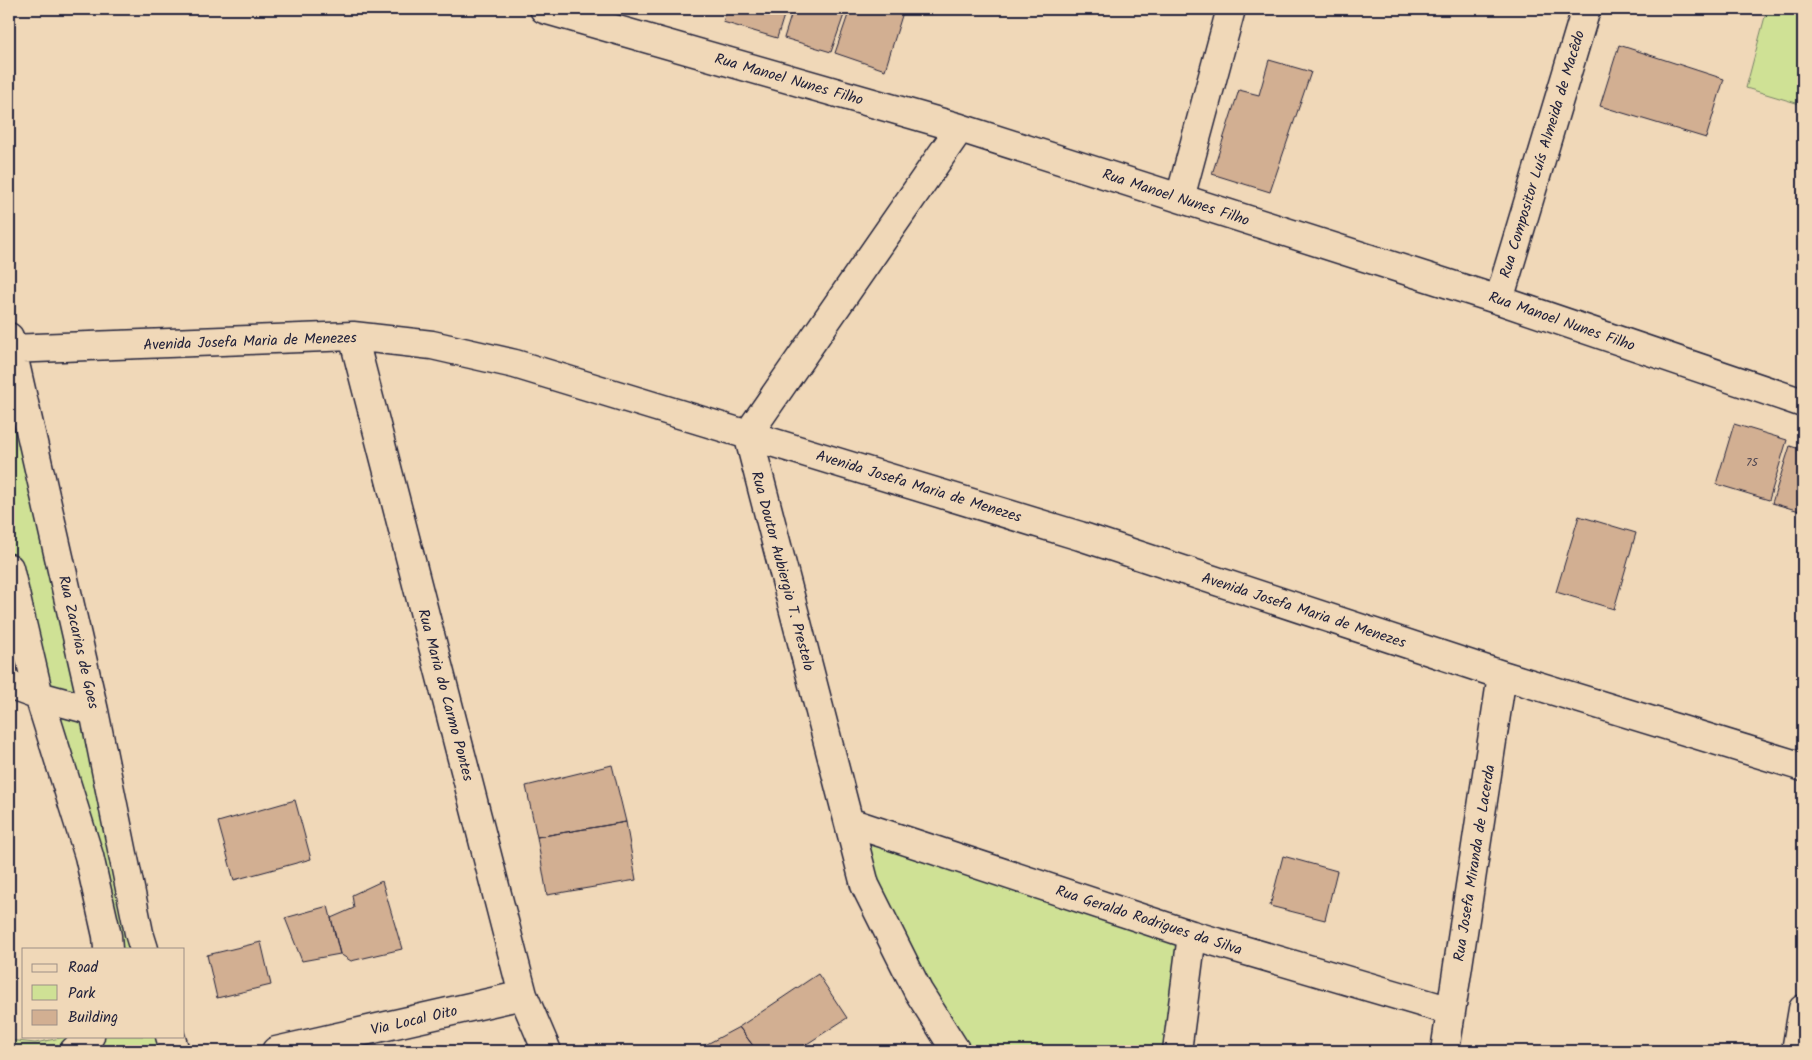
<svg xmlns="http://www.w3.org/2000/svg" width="1812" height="1060" viewBox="0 0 1812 1060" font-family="Kalam,sans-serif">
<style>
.green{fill:#cfe195;stroke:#788268}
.building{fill:#d2af92;stroke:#22223b}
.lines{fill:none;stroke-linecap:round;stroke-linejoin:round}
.minor-casing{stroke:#22223b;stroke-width:31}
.minor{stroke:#f0d8b8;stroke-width:28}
.labels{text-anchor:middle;stroke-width:5;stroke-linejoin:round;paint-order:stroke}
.number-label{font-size:12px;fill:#4e4551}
.street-label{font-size:15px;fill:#22223b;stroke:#f0d8b8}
</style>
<rect width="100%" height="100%" fill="#f0d8b8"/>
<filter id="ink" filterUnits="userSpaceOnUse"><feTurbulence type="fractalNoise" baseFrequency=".02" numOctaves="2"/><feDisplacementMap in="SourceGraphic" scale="10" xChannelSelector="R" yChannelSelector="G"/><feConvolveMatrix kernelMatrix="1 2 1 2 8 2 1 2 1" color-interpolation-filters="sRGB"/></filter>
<g filter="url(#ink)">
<path class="green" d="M1767,9H1803V105L1746,88Z
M9,337L144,949H112L9,568Z
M864,839L1178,944L1165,1051H965L874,885Z
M70,1036H170L175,1051H9V1040L35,1043Z"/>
<path class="building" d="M727,9H786L777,38L723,22Z
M793,9H846L831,52L784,38Z
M850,9H904L885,70L835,53Z
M1619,45L1724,79L1706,138L1600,106Z
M1269,60L1311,72L1270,192L1212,174L1239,90L1259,95Z
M1734,424L1787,440L1769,500L1716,484Z
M1790,446L1803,450V512L1772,503Z
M1579,516L1636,533L1614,609L1556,592Z
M612,765L626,822L537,837L526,786Z
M295,800L311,859L234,880L218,822Z
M626,822L636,880L547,895L537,837Z
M1283,856L1337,871L1325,920L1270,906Z
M382,881L402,949L351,961L340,954L331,918L354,908L352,895Z
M328,906L340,954L302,961L285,918Z
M261,942L271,985L217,998L207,955Z
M818,974L847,1018L796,1051H757L739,1027Z
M739,1027L757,1051H694Z"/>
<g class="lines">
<defs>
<path id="minor" d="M544,9L960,128L1499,300L1803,403
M1180,198L1231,9
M1499,300L1586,9
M353,336L523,995L547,1051
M9,337L94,711L139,933L144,949
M9,349L353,336L432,345L515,364L1080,536L1502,675L1803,767
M9,568L39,696L89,856L107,936L108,949
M9,685L39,696L94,711
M849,822L1192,935L1451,1011
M170,1036L175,1051
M74,1051L90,1036
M276,1051L523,995
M956,1051L918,991L865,885L748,434L960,128
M1177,1051L1192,935
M1445,1051L1502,675
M1796,1051L1803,1009"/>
</defs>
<use href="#minor" class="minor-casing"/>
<use href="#minor" class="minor"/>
</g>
</g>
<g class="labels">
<g class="number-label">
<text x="1752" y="466">75</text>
</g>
<g class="street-label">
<text transform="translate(789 79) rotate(16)" y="5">Rua Manoel Nunes Filho</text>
<text transform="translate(1542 154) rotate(-73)" y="5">Rua Compositor Luís Almeida de Macêdo</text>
<text transform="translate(1176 197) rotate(18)" y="5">Rua Manoel Nunes Filho</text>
<text transform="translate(1562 321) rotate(19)" y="5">Rua Manoel Nunes Filho</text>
<text transform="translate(250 341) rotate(-2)" y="5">Avenida Josefa Maria de Menezes</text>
<text transform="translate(919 486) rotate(17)" y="5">Avenida Josefa Maria de Menezes</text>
<text transform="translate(783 571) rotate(75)" y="5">Rua Doutor Aubiergio T. Prestelo</text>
<text transform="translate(1304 610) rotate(18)" y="5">Avenida Josefa Maria de Menezes</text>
<text transform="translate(79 642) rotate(77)" y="5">Rua Zacarias de Goes</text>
<text transform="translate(446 695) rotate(75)" y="5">Rua Maria do Carmo Pontes</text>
<text transform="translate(1474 863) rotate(-81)" y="5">Rua Josefa Miranda de Lacerda</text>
<text transform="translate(1149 920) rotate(18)" y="5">Rua Geraldo Rodrigues da Silva</text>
<text transform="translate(414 1020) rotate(-13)" y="5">Via Local Oito</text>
</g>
</g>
<rect width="1812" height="1060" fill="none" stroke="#f0d8b8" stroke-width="30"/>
<rect x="15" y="15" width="1782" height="1030" fill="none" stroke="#22223b" stroke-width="2" filter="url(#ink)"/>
<rect x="22" y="948" width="162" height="90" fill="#f0d8b8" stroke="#9e8f86"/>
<rect x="32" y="964" width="25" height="8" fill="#f0d8b8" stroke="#9e8f86"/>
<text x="68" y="972" font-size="15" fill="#22223b">Road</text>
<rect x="32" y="985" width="25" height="15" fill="#cfe195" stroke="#9e8f86"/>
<text x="68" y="998" font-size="15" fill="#22223b">Park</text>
<rect x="32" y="1010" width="25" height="15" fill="#d2af92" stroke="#9e8f86"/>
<text x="68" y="1022" font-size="15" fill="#22223b">Building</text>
</svg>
